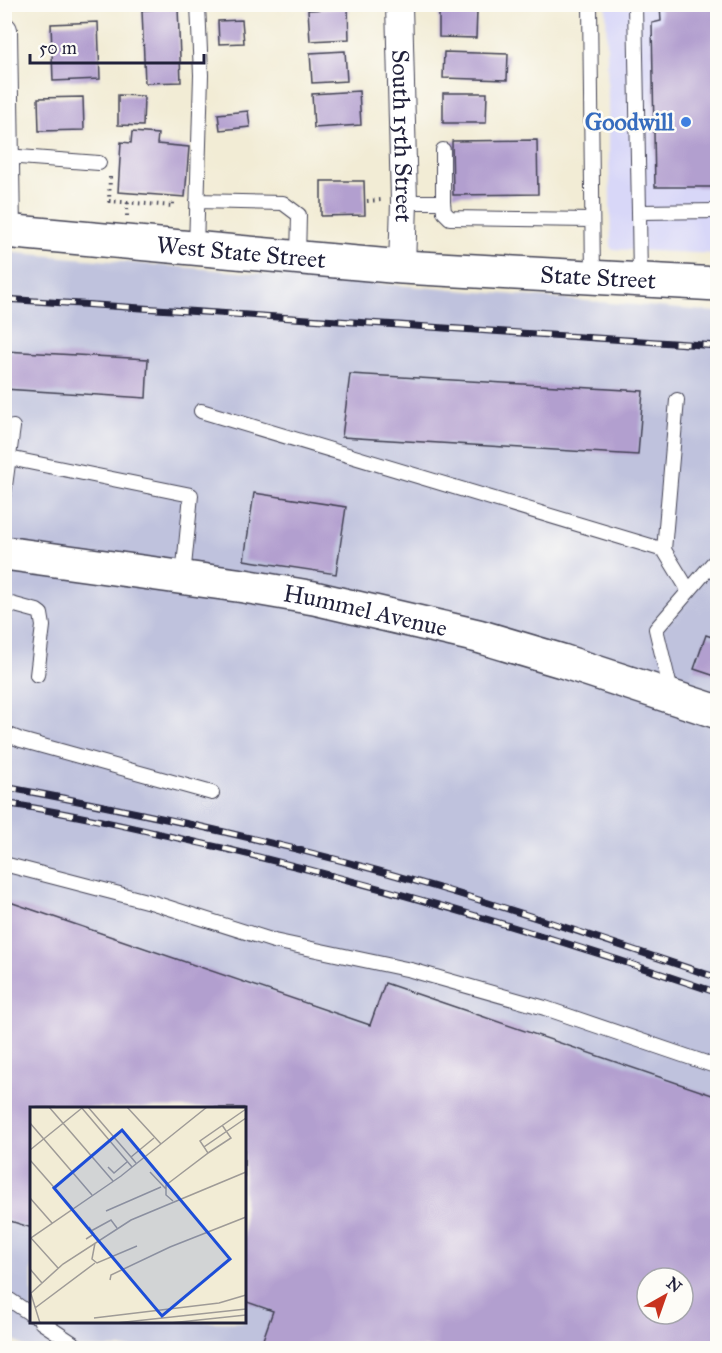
<svg xmlns="http://www.w3.org/2000/svg" width="722" height="1353" viewBox="0 0 722 1353" font-family="'IM FELL Great Primer',serif">
<style>
.built{fill:#d8d7f8}
.industrial{fill:#bfc2dd;fill-rule:evenodd}
.building{fill:#b29fcf;fill-rule:evenodd}
.lines{fill:none;stroke-linecap:round;stroke-linejoin:round}
.lane-casing{stroke:#414052;stroke-width:16}
.street-casing{stroke:#414052;stroke-width:28}
.secondary-casing{stroke:#414052;stroke-width:36}
.path{stroke:#414052;stroke-width:4;stroke-dasharray:1.5 4.5;stroke-linecap:butt}
.lane{stroke:#fff;stroke-width:14}
.street{stroke:#fff;stroke-width:26}
.secondary{stroke:#fff;stroke-width:33}
.rail-casing{stroke:#22223b;stroke-width:7}
.rail{stroke:#fdfcf7;stroke-width:4.5;stroke-dasharray:14;stroke-linecap:butt}
.shop-dot{fill:#3f7fe0;stroke:#fdfcf7;stroke-width:2}
.labels{text-anchor:middle;stroke-width:5;stroke-linejoin:round;paint-order:stroke}
.shop-label{font-size:24px;font-weight:bold;fill:#366cbe;stroke:#fdfcf7;text-anchor:end}
.street-label{font-size:24px;fill:#22223b;stroke:#fdfcf7}
.inset-road{fill:none;stroke:#9f9b97;stroke-width:1.5}
.view{fill:#1d4ed8;fill-opacity:0.15;stroke:#1d4ed8;stroke-width:3}
.inset-edge{fill:none;stroke:#22223b;stroke-width:3}
</style>
<rect width="100%" height="100%" fill="#fdfcf7"/>
<filter id="ink" filterUnits="userSpaceOnUse"><feTurbulence type="fractalNoise" baseFrequency=".0167" numOctaves="2"/><feDisplacementMap in="SourceGraphic" scale="12" xChannelSelector="R" yChannelSelector="G"/><feConvolveMatrix kernelMatrix="1 2 1 2 8 2 1 2 1" color-interpolation-filters="sRGB"/></filter>
<filter id="wash" filterUnits="userSpaceOnUse"><feTurbulence type="fractalNoise" baseFrequency=".008" numOctaves="4" result="noise"/><feDisplacementMap in="SourceGraphic" scale="24" xChannelSelector="R" yChannelSelector="G"/><feGaussianBlur stdDeviation="1.35" result="paint"/><feColorMatrix in="noise" values="0 0 0 0 0 0 0 0 0 0 0 0 0 0 0 0 0 1.4 0 .05"/><feComposite in="paint" operator="in"/></filter>
<g filter="url(#wash)">
<rect width="100%" height="100%" fill="#f2ecd5"/>
<path class="built" d="M606,5H717V254L611,249Z"/>
<path class="industrial" d="M4,252L717,312V1348H26L5,1333ZM32,1108H244V1322H32ZM647,1278H683V1314H647Z"/>
<g id="blocks">
<path class="building" d="M718,4V187H655L652,23L661,21L660,5Z
M178,8L181,82L145,83L142,10Z
M348,8L349,39L310,41L308,10Z
M439,10L477,11L476,38L439,37Z
M242,20L244,43L219,44L218,21Z
M98,22L100,79L53,81L51,24Z
M345,51L347,81L312,83L310,53Z
M444,52L508,54L507,80L443,78Z
M359,91L361,125L314,128L312,94Z
M443,93H487L486,123H443Z
M118,95L144,96L143,126L118,125Z
M83,97L84,130L39,131L38,98Z
M248,111L250,127L220,130L218,114Z
M132,132L158,134L157,144L189,147L185,197L118,192L121,142L131,143Z
M537,140L538,194L453,195L452,141Z
M321,181H364L365,215L321,216Z
M4,351L148,359L146,398L4,389Z
M350,374L643,391L638,455L342,437Z
M254,493L346,507L336,574L244,560Z
M706,635L718,639V677L694,669Z
M4,900L370,1025L385,983L718,1097V1348H260L273,1311L244,1301V1108H32V1228L4,1219ZM647,1278H683V1314H647Z"/>
</g>
</g>
<g filter="url(#ink)">
<use href="#blocks" fill-opacity="0" stroke="#414052" stroke-width="1.5"/>
<g class="lines">
<defs>
<path id="lane" d="M590,4L593,278
M635,4L639,212
M443,150V202L444,212L450,218L592,220
M6,156L99,163
M197,201L283,203L299,215L298,257
M404,202H443
M196,248L201,75L198,4
M640,280L639,212L718,211
M677,400L664,550L689,591
M201,411L664,550
M9,458L191,495L183,577
M4,493L13,427
M4,602L37,611L41,614L43,626L37,675
M672,696L656,629L713,563L718,564
M4,733L21,740L212,793
M4,864L154,903L274,941L411,970L545,1008L718,1067
M4,1296L32,1315
M41,1322L80,1348"/>
<g id="street">
<path id="s1" d="M399,4L404,202L402,267"/>
<path d="M4,30L7,232"/>
</g>
<g id="secondary">
<path id="s2" d="M4,231L402,267L718,284"/>
<path id="s3" d="M4,553L244,586L314,598L478,636L562,661L718,712"/>
</g>
</defs>
<use href="#lane" class="lane-casing"/>
<use href="#street" class="street-casing"/>
<use href="#secondary" class="secondary-casing"/>
<path class="path" d="M110,177L109,201L173,206V200
M367,201L381,200
M127,216L128,199"/>
<use href="#lane" class="lane"/>
<use href="#street" class="street"/>
<use href="#secondary" class="secondary"/>
<defs>
<path id="rail" d="M4,299L718,346
M4,787C147,813 289,844 429,885C526,913 622,946 718,978
M4,803C77,814 150,832 222,848C390,888 554,937 718,993"/>
</defs>
<use href="#rail" class="rail-casing"/>
<use href="#rail" class="rail"/>
</g>
</g>
<circle class="shop-dot" cx="686" cy="122" r="6"/>
<g class="labels">
<g class="shop-label">
<text x="674" y="130">Goodwill</text>
</g>
<g class="street-label">
<text dy="8" stroke="none"><textPath href="#s1" startOffset="132">South 15th Street</textPath></text>
<text dy="8" stroke="none"><textPath href="#s2" startOffset="238">West State Street</textPath></text>
<text dy="8" stroke="none"><textPath href="#s2" startOffset="596">State Street</textPath></text>
<text dy="8" stroke="none"><textPath href="#s3" startOffset="366">Hummel Avenue</textPath></text>
</g>
</g>
<g transform="translate(30 1107)">
<rect width="216" height="216" fill="#f2ecd5"/>
<path class="inset-road" d="M19,0L83,74M51,0L102,60M58,0L101,50M97,0L131,37M0,16L62,88M174,40L170,34L216,2M0,43L52,1M178,46L201,31L192,18M0,53L43,102M106,56L101,50L124,31M78,60L84,66L97,55M120,65L136,82M0,91L22,116M143,94L136,88V78L178,46L174,40L216,11M76,104L131,80M61,124L81,113L87,121M56,132L64,127L59,120M65,136L62,152L67,156L107,139M28,161L1,131L91,69L177,0M0,162L12,176M80,173L81,168L140,140L216,110M0,187L33,157L101,113L216,65M1,187L10,216M5,201L65,156M64,211L189,196L216,188M86,216L216,202M140,216L216,208"/>
<path class="view" d="M92,23L200,152L132,209L24,81Z"/>
<rect width="216" height="216" class="inset-edge"/>
</g>
<rect width="722" height="1353" fill="none" stroke="#fdfcf7" stroke-width="24"/>
<g transform="translate(665 1296) rotate(40)"><circle r="28" fill="#fdfcf7" stroke="#a5a5ac" stroke-width="1.5"/>
<path d="M0-4.5L10 22L0 15L-10 22Z" fill="#c8321e"/>
<text y="-9" font-size="16" font-weight="bold" text-anchor="middle" fill="#22223b">N</text>
</g>
<path d="M30 54v9h174v-9" fill="none" stroke="#22223b" stroke-width="3"/>
<text x="39" y="54" font-size="18" fill="#22223b" stroke="#fdfcf7" stroke-width="4.5" paint-order="stroke">50 m</text>
</svg>
